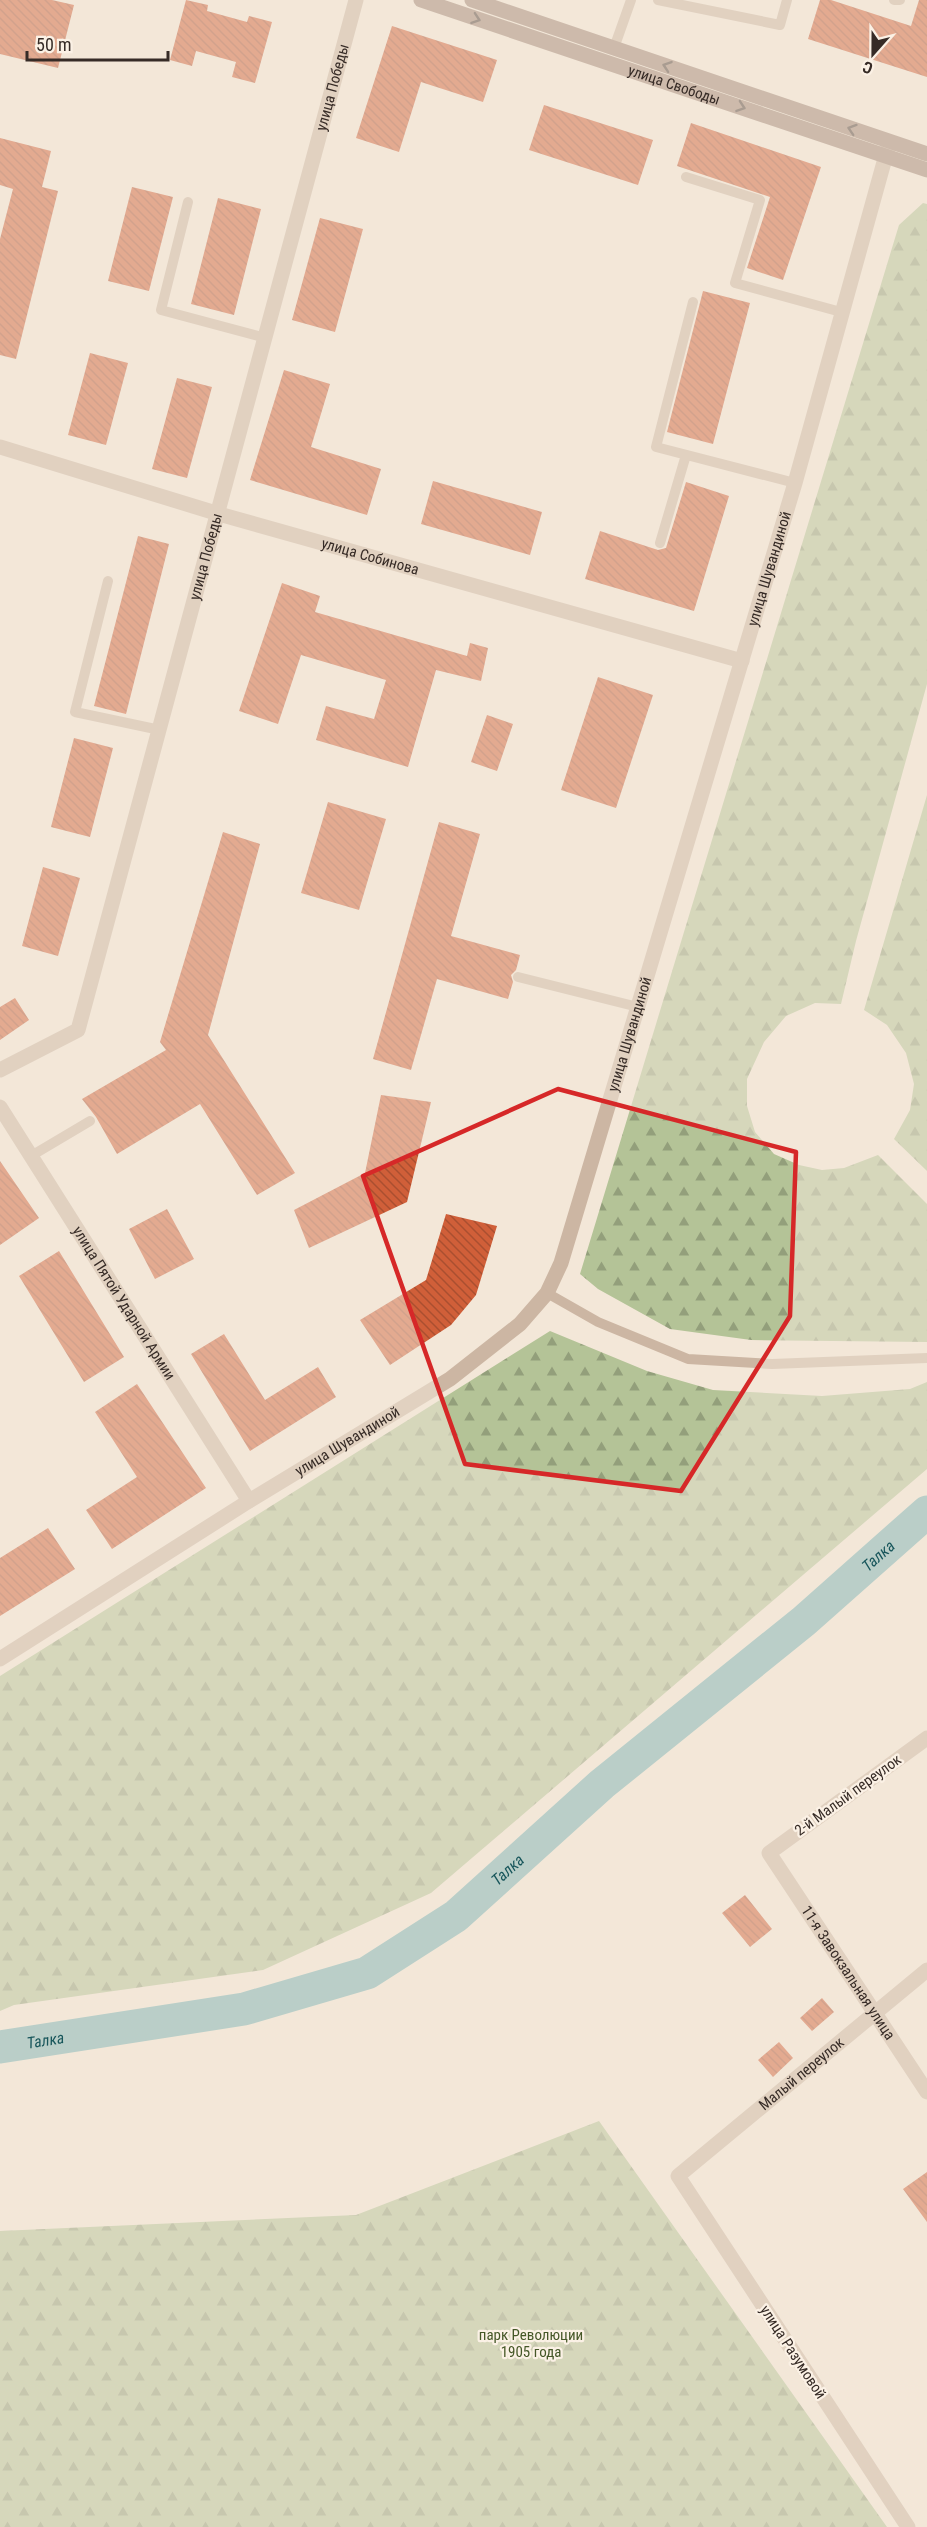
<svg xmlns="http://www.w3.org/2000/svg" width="927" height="2527" viewBox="0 0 927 2527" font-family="'Roboto Condensed',sans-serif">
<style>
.forest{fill:url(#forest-firs)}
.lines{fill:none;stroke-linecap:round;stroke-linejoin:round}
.river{stroke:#75b0b3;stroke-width:33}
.building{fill:url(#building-back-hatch)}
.service{stroke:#ccb6a3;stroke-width:10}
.minor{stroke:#ccb6a3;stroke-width:15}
.tertiary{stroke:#ccb6a3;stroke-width:15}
.secondary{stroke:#a08474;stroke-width:15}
.oneway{stroke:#50413a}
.marked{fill:none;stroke:#d62828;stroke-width:4.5;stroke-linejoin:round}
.labels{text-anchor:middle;stroke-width:4.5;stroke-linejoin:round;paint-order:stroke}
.street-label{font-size:15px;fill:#362b26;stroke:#fbf1e5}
.park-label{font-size:15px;fill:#455727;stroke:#fbf1e5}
.water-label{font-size:16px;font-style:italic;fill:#18565b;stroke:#fbf1e5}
</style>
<defs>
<pattern id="forest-firs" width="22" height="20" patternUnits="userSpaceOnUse" patternTransform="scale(1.5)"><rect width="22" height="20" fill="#b4c397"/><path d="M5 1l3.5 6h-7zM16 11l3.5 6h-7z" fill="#939f7b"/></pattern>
<pattern id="building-back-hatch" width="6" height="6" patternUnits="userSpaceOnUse" patternTransform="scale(1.5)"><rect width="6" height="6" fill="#d05f39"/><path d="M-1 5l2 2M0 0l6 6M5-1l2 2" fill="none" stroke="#aa4f30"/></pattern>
</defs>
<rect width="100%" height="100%" fill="#f3e7d8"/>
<path class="forest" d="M923,203L927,204V684L856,941L841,1004L815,1003L786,1016L764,1042L747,1079V1106L755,1132L774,1154L799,1165L822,1170L844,1168L878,1155L927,1204V1342L751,1340L670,1329L598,1289L580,1274L899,225Z
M927,795V1171L894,1139L910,1110L914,1084L906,1053L887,1025L864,1010Z
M550,1331L647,1371L713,1390L822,1396L910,1389L927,1382V1469L431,1893L263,1970L14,2005L0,2011V1676Z
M599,2121L887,2527H0V2231L356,2215Z"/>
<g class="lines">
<path class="river" id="s1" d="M0,2047L244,2009L367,1973L456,1916L602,1784L804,1621L927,1512"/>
</g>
<path class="building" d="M0,0H52L74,5L58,68L0,54Z
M186,0L208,5L207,11L247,22L249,16L272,22L255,83L232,77L236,62L196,51L192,66L170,60Z
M820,0H831L911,26L919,0H927V77L808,39Z
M392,26L497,60L483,102L421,82L399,152L356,138Z
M544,105L653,140L638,185L529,150Z
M691,123L821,167L783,280L747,268L770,197L677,166Z
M0,138L51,151L42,187L58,191L16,359L0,355V239L13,189L0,185Z
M132,187L173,197L149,291L108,281Z
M218,198L261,209L234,315L191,304Z
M320,218L363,229L335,332L292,320Z
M703,291L750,303L713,444L667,432Z
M90,353L128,363L106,445L68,435Z
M284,370L330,384L311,447L381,469L367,515L250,480Z
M177,378L212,387L187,478L152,469Z
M433,481L542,512L530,555L421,524Z
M686,482L729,496L694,611L585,579L600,531L658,550L666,548Z
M138,536L169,544L126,714L94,706Z
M282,583L320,596L315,612L467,656L470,643L488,648L481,681L436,670L408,767L316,740L326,706L374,719L386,680L301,655L278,724L239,711Z
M598,677L653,695L616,808L561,790Z
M487,715L513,724L497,771L471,762Z
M74,738L113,748L90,837L51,827Z
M328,802L386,819L359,910L301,893Z
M439,822L480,834L451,936L520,955L516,970L511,975L513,982L508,999L437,979L411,1070L373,1059Z
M223,832L260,844L208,1035L295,1173L257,1195L200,1104L117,1154L96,1117L82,1099L166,1050L160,1042Z
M43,867L80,878L58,956L22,946Z
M15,998L29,1020L0,1040V1007Z
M381,1095L431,1102L407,1202L309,1248L294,1210L365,1173Z
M0,1161L39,1218L0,1245Z
M167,1209L194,1259L155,1279L129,1229Z
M446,1214L497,1226L476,1295L451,1325L390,1365L360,1320L426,1280Z
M59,1251L124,1357L84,1382L19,1276Z
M224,1334L265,1400L318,1367L336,1397L250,1451L191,1354Z
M137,1384L206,1488L112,1549L86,1510L137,1477L95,1412Z
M48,1528L75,1569L0,1616V1558Z
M745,1895L772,1929L750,1947L722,1913Z
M822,1998L834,2012L812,2031L800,2018Z
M779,2042L793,2058L773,2077L758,2060Z
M927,2172V2222L903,2189Z"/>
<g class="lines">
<path class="service" d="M658,0L780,25L787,0
M894,0H900
M614,48L631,0
M686,177L760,200L735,283L841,312
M188,202L161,310L266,338
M693,302L656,447L795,483
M660,543L686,455
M108,581L75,712L160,730
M518,977L638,1007
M31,1156L90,1121
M547,1293L598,1322L688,1359L772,1364L927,1358"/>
<g class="minor">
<path id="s2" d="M0,447L219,514L742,661"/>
<path id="s3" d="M0,1107L249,1501"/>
<path id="s4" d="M0,1659L249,1501L450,1379L520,1324L547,1293L561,1263L795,483L889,144"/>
<path id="s5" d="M927,1738L769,1853L927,2092"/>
<path id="s6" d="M908,2527L678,2176L927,1970"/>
</g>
<path class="tertiary" id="s7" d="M0,1070L78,1030L356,0"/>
<g class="secondary">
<path id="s8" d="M421,0L927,170"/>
<path d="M472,0L927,154"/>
</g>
</g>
<defs><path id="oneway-chevron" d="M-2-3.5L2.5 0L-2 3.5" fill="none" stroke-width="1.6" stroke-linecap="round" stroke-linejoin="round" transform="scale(1.5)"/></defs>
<g class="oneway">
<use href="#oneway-chevron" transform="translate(476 19) rotate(19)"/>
<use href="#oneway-chevron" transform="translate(667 66) rotate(-161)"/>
<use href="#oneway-chevron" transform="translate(741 107) rotate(19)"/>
<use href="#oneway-chevron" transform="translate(852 129) rotate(-162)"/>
</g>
<path d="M0 0H927V2527H0ZM558,1089L796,1152L790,1316L681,1491L465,1464L363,1176Z" fill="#f3e7d8" fill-opacity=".55" fill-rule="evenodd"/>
<path class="marked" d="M558,1089L796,1152L790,1316L681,1491L465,1464L363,1176Z"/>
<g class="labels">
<g class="street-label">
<text dy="5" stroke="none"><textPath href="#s8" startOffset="267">улица Свободы</textPath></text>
<text dy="5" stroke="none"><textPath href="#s7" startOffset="1064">улица Победы</textPath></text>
<text dy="5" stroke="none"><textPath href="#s2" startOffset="386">улица Собинова</textPath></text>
<text dy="5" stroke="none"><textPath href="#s7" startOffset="578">улица Победы</textPath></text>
<text dy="5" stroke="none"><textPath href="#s4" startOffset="1418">улица Шувандиной</textPath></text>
<text dy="5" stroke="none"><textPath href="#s4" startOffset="932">улица Шувандиной</textPath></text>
<text dy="5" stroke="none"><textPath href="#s3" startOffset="232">улица Пятой Ударной Армии</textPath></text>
<text dy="5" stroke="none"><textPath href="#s4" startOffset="410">улица Шувандиной</textPath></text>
<text transform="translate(848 1795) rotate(-36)" y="5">2-й Малый переулок</text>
<text dy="5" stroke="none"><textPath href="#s5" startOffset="339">11-я Завокзальная улица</textPath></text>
<text dy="5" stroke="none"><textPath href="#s6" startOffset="580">Малый переулок</textPath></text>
<text transform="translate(793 2352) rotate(57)" y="5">улица Разумовой</text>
</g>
<g class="park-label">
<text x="531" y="2340">парк Революции<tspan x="531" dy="17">1905 года</tspan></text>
</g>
<g class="water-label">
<text dy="6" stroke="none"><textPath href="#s1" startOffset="1036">Талка</textPath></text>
<text dy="6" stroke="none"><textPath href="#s1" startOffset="550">Талка</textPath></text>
<text dy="6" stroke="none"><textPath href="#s1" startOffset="46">Талка</textPath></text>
</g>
</g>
<g transform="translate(873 54) rotate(201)" stroke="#fbf1e5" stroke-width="4.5" paint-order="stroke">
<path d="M0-4.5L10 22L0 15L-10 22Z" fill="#362b26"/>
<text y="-9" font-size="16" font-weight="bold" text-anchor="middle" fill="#362b26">С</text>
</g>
<path d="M27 51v9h141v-9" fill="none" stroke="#362b26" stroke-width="3"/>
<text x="36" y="51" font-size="18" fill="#362b26" stroke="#fbf1e5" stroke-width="4.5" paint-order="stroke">50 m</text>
</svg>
